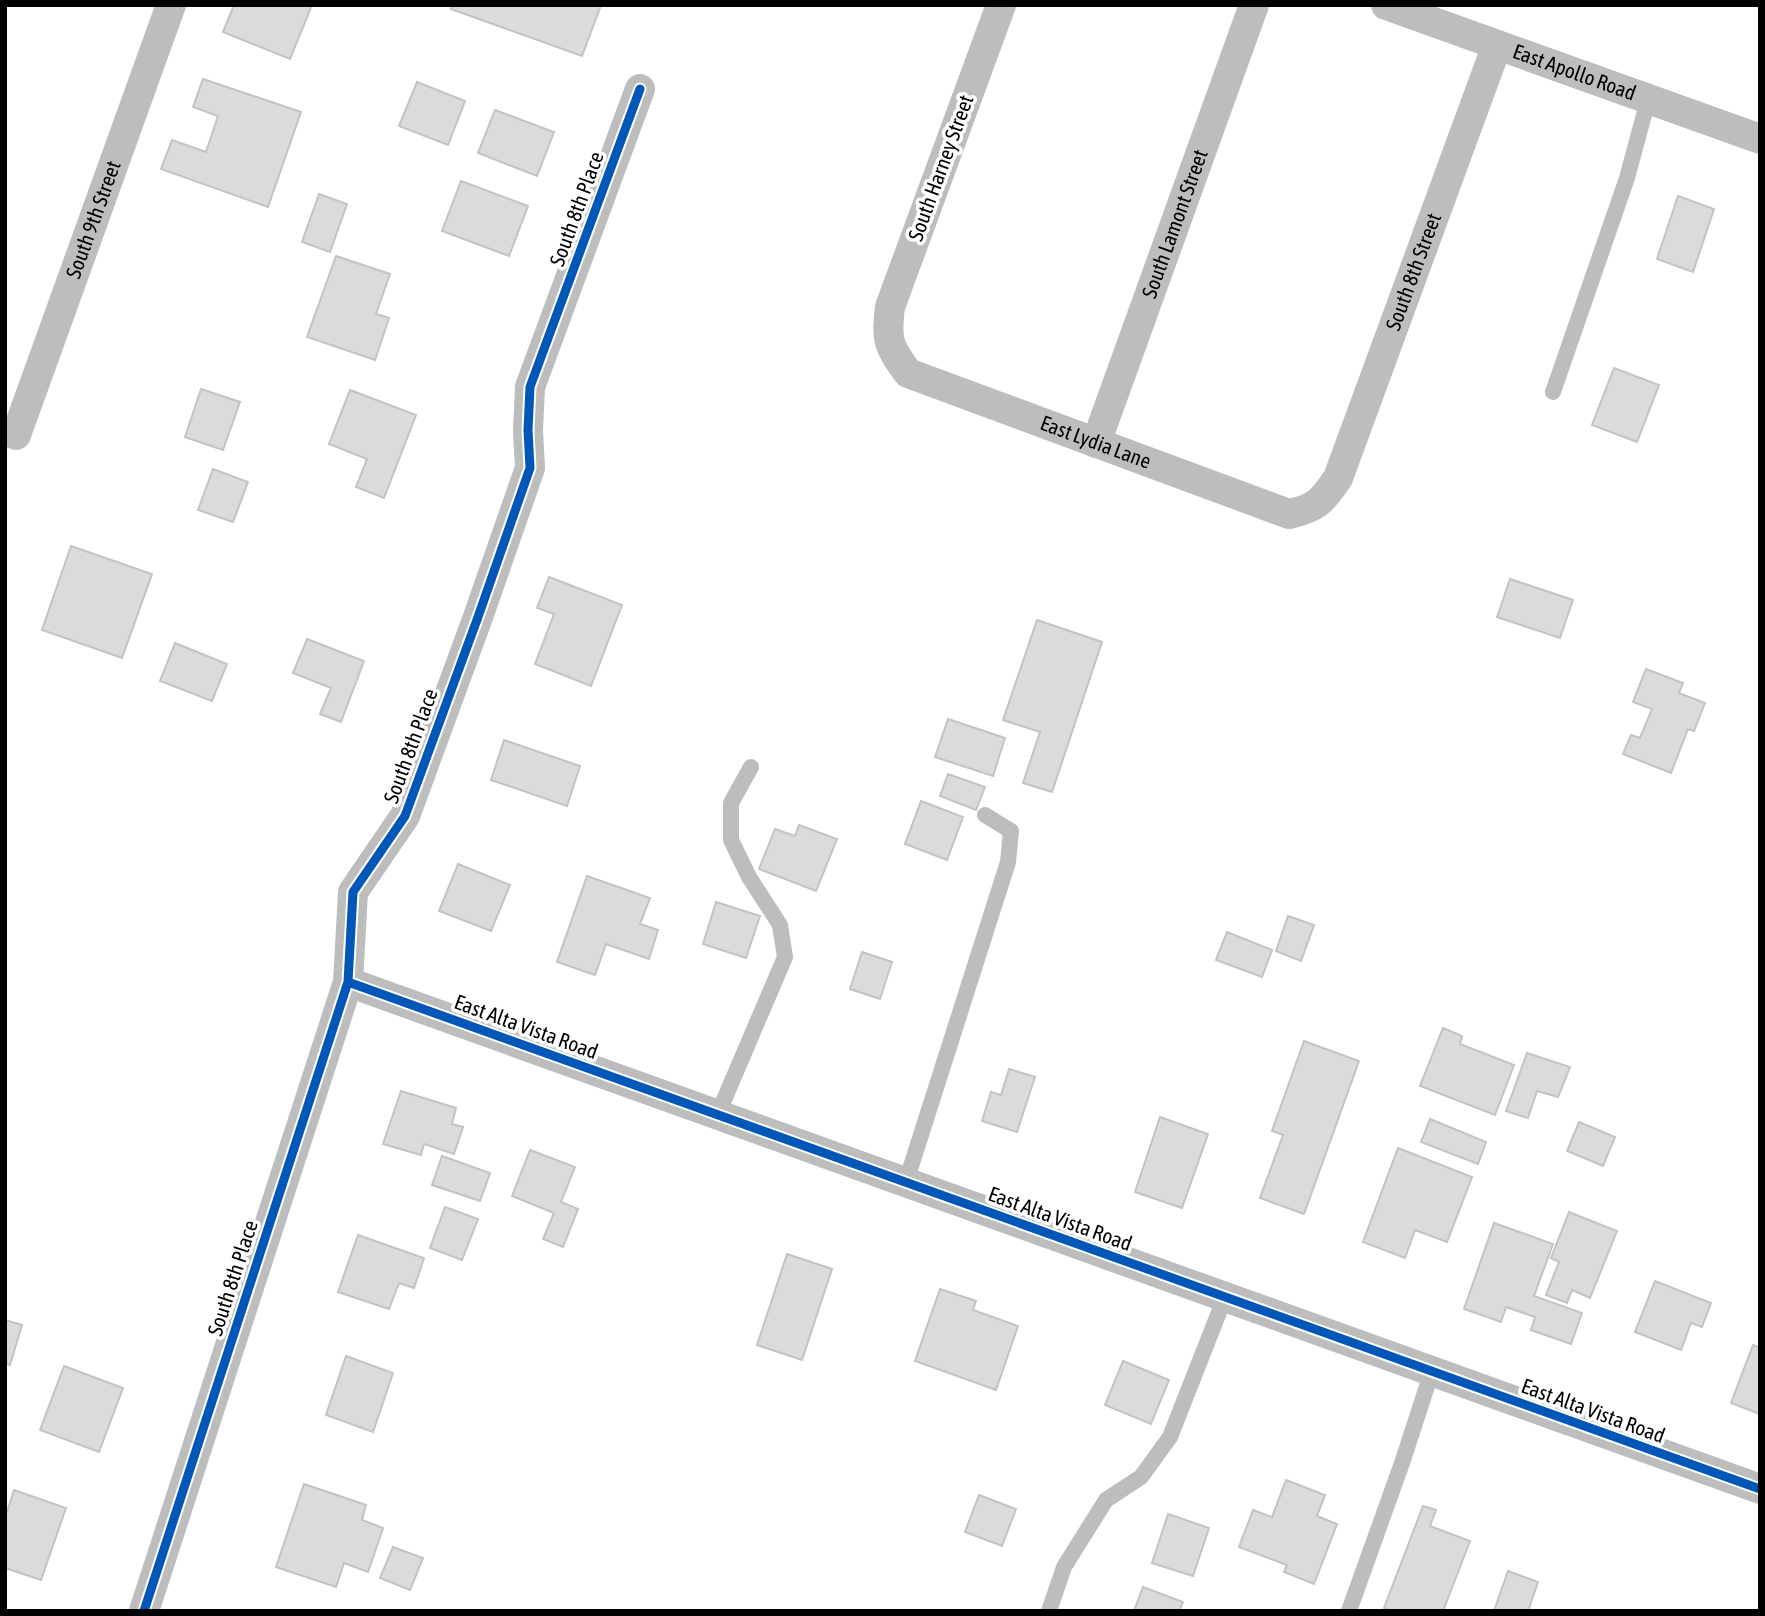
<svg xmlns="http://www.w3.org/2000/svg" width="1765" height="1616" viewBox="0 0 1765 1616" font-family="'Asap Condensed',sans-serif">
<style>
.building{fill:#dbdbdb;stroke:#c3c3c3;stroke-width:2}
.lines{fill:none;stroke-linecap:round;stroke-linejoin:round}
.service{stroke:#bdbdbd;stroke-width:16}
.minor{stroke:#bdbdbd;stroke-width:30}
.cycleway-casing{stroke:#fff;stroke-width:13}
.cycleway{stroke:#0057b8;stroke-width:9}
.labels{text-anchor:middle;stroke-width:7;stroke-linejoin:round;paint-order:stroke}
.street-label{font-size:21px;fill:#000;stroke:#fff}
</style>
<rect width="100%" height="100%" fill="#fff"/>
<path class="building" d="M234,5H312L290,59L223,32Z
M452,5H601L582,56L451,9Z
M203,79L301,112L268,207L161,169L172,140L206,152L218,116L193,107Z
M417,82L465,101L448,145L399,126Z
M495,110L554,132L537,176L478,153Z
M461,181L528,206L509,256L442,231Z
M319,194L347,204L330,252L302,242Z
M1678,196L1714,209L1693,272L1657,259Z
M336,256L390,274L376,314L389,318L375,360L307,337Z
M1614,368L1659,385L1637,442L1592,425Z
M201,389L240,402L223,450L185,437Z
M350,390L416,415L384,498L356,487L367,459L329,444Z
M213,469L248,482L233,522L198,510Z
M71,546L152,574L122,658L42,630Z
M549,577L622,605L591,686L535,664L554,614L537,608Z
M1510,579L1573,600L1560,638L1497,617Z
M1037,620L1102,642L1052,792L1023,783L1040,732L1003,720Z
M307,639L364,661L341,722L320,714L331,688L293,673Z
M175,643L227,664L212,701L160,681Z
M1646,669L1683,683L1679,693L1705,703L1694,731L1688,729L1671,773L1623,754L1631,735L1640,738L1652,709L1633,702Z
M948,719L1005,738L993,776L935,757Z
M504,740L580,766L567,806L491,780Z
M948,774L985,787L976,810L940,796Z
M921,801L963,817L947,860L905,844Z
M799,825L837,839L816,891L759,869L775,829L795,836Z
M458,864L510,885L491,931L439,911Z
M587,876L650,898L640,924L658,930L649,959L606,944L595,975L557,962Z
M716,902L760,916L746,958L703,944Z
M1288,916L1314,925L1301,961L1276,951Z
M1227,932L1272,950L1262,977L1216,960Z
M862,952L892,962L880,999L850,989Z
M1443,1028L1462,1036L1460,1044L1514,1065L1495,1115L1420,1086Z
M1304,1041L1359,1061L1304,1214L1260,1198L1283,1135L1272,1131Z
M1527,1053L1570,1067L1558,1097L1537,1091L1528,1118L1506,1111Z
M1009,1069L1035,1077L1017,1132L982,1121L991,1092L1001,1095Z
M401,1091L456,1108L452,1124L463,1127L454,1154L424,1144L421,1155L383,1144Z
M1160,1117L1208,1134L1182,1208L1135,1192Z
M1430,1119L1486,1142L1478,1164L1421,1142Z
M1579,1122L1615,1137L1603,1166L1567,1151Z
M1398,1148L1472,1177L1447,1242L1415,1230L1405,1258L1363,1242Z
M530,1150L575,1167L561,1202L578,1209L563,1247L543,1239L554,1213L512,1196Z
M442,1156L490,1173L480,1201L432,1185Z
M445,1207L478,1219L462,1260L430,1248Z
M1569,1212L1617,1231L1590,1298L1572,1290L1567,1303L1546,1295L1559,1262L1551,1258Z
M1494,1223L1553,1244L1534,1296L1582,1313L1571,1344L1531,1330L1535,1317L1506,1307L1501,1322L1464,1309Z
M358,1235L424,1258L414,1288L399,1283L389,1309L338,1292Z
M787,1254L832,1269L802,1360L757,1345Z
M1655,1281L1711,1303L1702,1327L1691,1323L1681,1350L1635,1332Z
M940,1289L976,1301L973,1310L1018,1326L996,1390L915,1361Z
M5,1320L22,1325L10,1365L5,1363Z
M1753,1345L1760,1348V1414L1731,1403Z
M346,1356L393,1373L373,1432L326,1415Z
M1123,1361L1169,1380L1151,1424L1105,1405Z
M64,1366L123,1388L99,1452L40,1430Z
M1286,1480L1325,1495L1317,1516L1337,1524L1314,1584L1284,1572L1287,1565L1239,1547L1253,1510L1272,1517Z
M304,1484L366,1505L362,1520L383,1528L368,1572L344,1563L336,1587L276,1567Z
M14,1490L66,1508L41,1580L5,1568V1512H7Z
M979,1495L1016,1509L1002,1546L965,1532Z
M1423,1506L1436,1510L1430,1526L1470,1541L1443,1611H1393L1384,1608Z
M1168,1514L1209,1528L1193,1576L1152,1563Z
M393,1547L423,1558L410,1590L380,1578Z
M1508,1571L1538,1582L1528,1611H1494Z
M1143,1587L1183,1602L1179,1611H1134Z"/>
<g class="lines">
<path class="service" d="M1553,392L1627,178L1648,100
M718,1114L785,957L780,925L749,877L731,840V803L751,767
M906,1182L1008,862L1011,831L985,815
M1049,1611L1064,1567L1106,1500L1141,1477L1170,1437L1225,1297
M1349,1611L1402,1463L1432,1371"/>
<g class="minor">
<path id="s1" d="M1001,5L890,307C886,341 888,345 908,373L1289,514C1317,508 1322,501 1338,478L1497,45"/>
<path id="s2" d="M1386,5L1760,139"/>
<path id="s3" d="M16,435L171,5"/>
<path id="s4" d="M1096,443L1254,5"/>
<path d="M348,982L1760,1489"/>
<path d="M144,1611L348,982L353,892L405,816L478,617L530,468L528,430L530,387L640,89"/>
</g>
<defs>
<path id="cycleway" d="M348,982L1760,1489
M144,1611L348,982L353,892L405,816L478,617L530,468L528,430L530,387L640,89"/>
</defs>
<use href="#cycleway" class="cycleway-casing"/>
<use href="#cycleway" class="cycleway"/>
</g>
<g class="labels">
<g class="street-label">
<text dy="7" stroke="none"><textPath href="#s2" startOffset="200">East Apollo Road</textPath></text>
<text transform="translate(941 168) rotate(-70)" y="7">South Harney Street</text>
<text transform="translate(577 209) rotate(-70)" y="7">South 8th Place</text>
<text dy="7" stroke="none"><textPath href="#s3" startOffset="229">South 9th Street</textPath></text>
<text dy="7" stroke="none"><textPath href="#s4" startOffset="233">South Lamont Street</textPath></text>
<text dy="7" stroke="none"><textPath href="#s1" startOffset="1082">South 8th Street</textPath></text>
<text dy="7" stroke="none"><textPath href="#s1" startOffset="593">East Lydia Lane</textPath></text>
<text transform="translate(411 746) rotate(-70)" y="7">South 8th Place</text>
<text transform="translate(526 1027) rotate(20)" y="7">East Alta Vista Road</text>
<text transform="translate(1060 1219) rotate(20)" y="7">East Alta Vista Road</text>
<text transform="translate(233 1278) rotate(-72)" y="7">South 8th Place</text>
<text transform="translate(1593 1411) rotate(20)" y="7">East Alta Vista Road</text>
</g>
</g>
<rect width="1765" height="1616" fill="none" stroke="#000000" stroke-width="14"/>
</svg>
